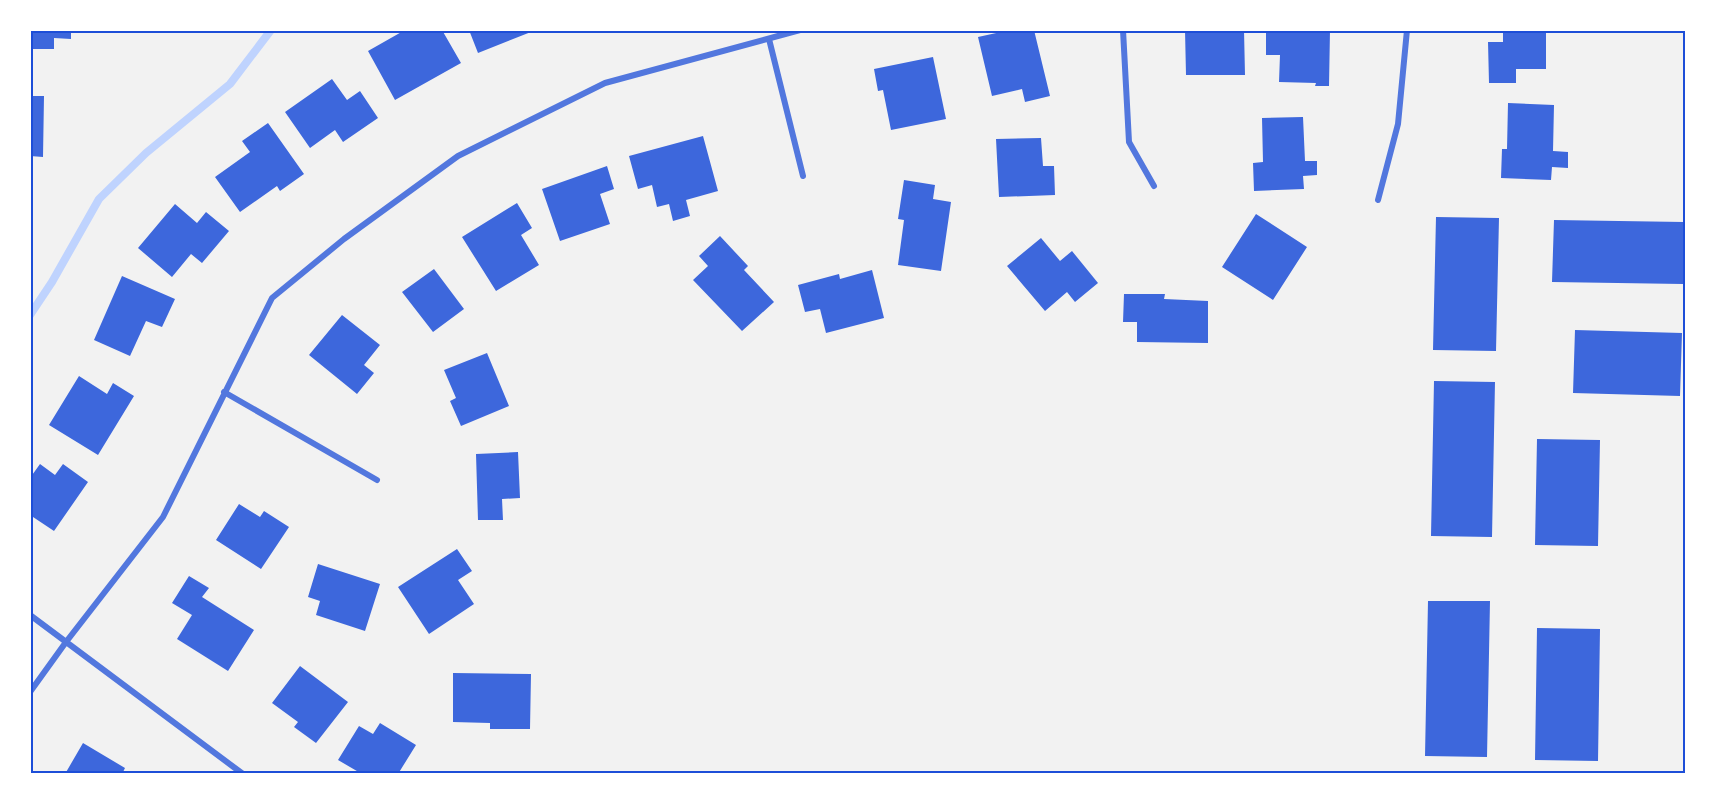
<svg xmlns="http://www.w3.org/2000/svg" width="1715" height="804" viewBox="0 0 1715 804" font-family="Mulish,sans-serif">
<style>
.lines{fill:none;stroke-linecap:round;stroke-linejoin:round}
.stream{stroke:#bfd3fe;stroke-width:8}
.building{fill:#3d67dc}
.minor{stroke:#5277de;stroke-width:6}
.neatline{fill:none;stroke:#1d4ed8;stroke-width:2}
</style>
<rect width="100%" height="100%" fill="#f2f2f2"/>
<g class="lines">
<path class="stream" d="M30,315L52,282L99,199L146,153L230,84L271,30"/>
</g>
<path class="building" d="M30,30H71V39L54,38V49H30Z
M405,30H442L461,63L395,100L368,51Z
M469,30H536L478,53Z
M1010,30H1034L1050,96L1025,102L1022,89L992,96L978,37Z
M1185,30H1244L1245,75H1186Z
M1266,30H1330L1329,86H1315L1316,83L1279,82L1280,55H1266Z
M1503,30H1546V69H1516V83H1489L1488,42H1503Z
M933,57L946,119L891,130L883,90L878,91L874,69Z
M332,79L347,100L360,91L378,118L343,142L335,130L310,148L285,112Z
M30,96H44L43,157L30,156Z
M1508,103L1554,105L1553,151L1568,152V168L1552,167L1551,180L1501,178L1502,149H1507Z
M1303,117L1305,161H1317V175L1303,176L1304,189L1254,191L1253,163L1263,162L1262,118Z
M268,123L304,174L280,191L277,186L240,212L215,177L250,152L242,141Z
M703,136L718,191L686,200L690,216L673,221L669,204L657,207L652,185L638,189L629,156Z
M1041,138L1043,166H1054L1055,195L999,197L996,139Z
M607,166L614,189L600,194L610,224L560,241L542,189Z
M904,180L935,185L933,199L951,202L941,271L898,265L904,220L898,219Z
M517,203L532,228L521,235L539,265L496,291L462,237Z
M175,204L197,223L206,212L229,231L202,263L191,254L172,277L138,248Z
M1256,214L1307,247L1273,300L1222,267Z
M1436,217L1499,218L1496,351L1433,350Z
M1554,220L1684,222L1683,284L1552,282Z
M720,236L748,266L744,270L774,302L742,331L693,280L708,266L699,256Z
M1041,238L1060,261L1072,251L1098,283L1075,302L1067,292L1045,311L1007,266Z
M434,269L464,309L433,332L402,292Z
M872,270L884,318L826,333L820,309L805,312L798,285L839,274L840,279Z
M122,276L175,299L162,327L146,321L130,356L94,340Z
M1124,294H1165L1164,299L1208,301V343L1137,342V322H1123Z
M342,315L380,345L364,365L374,373L357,394L309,355Z
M1575,330L1682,333L1680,396L1573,393Z
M487,353L509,406L461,426L450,401L456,398L444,370Z
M79,376L107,394L113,383L134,396L98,455L49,425Z
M1434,381L1495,382L1492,537L1431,536Z
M1537,439L1600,440L1598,546L1535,545Z
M518,452L520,498L502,499L503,520H478L476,454Z
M40,464L55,475L63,464L88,482L54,531L30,515V478Z
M239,504L260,517L264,511L289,527L261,569L216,540Z
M457,549L472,571L458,580L474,604L429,634L398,587Z
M318,564L380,584L365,631L316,615L320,601L308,597Z
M189,576L209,588L202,597L254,630L228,671L177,639L192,615L172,603Z
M1428,601H1490L1487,757L1425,756Z
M1537,628L1600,629L1598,761L1535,760Z
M300,666L348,702L316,743L294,727L298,722L272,703Z
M453,673L531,674L530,729H490V723L453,722Z
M380,723L416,745L398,774H362L338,760L359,726L373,734Z
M83,743L125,768L122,774H65Z"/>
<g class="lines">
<path class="minor" d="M1123,30L1129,142L1154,186
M769,39L803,176
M1378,200L1398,124L1407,30
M224,392L377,480
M30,615L243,774
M30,692L66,642L163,517L272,298L344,239L458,156L605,83L800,30"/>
</g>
<rect width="1715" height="804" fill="none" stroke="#ffffff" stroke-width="63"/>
<rect x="32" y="32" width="1652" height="740" class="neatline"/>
</svg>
